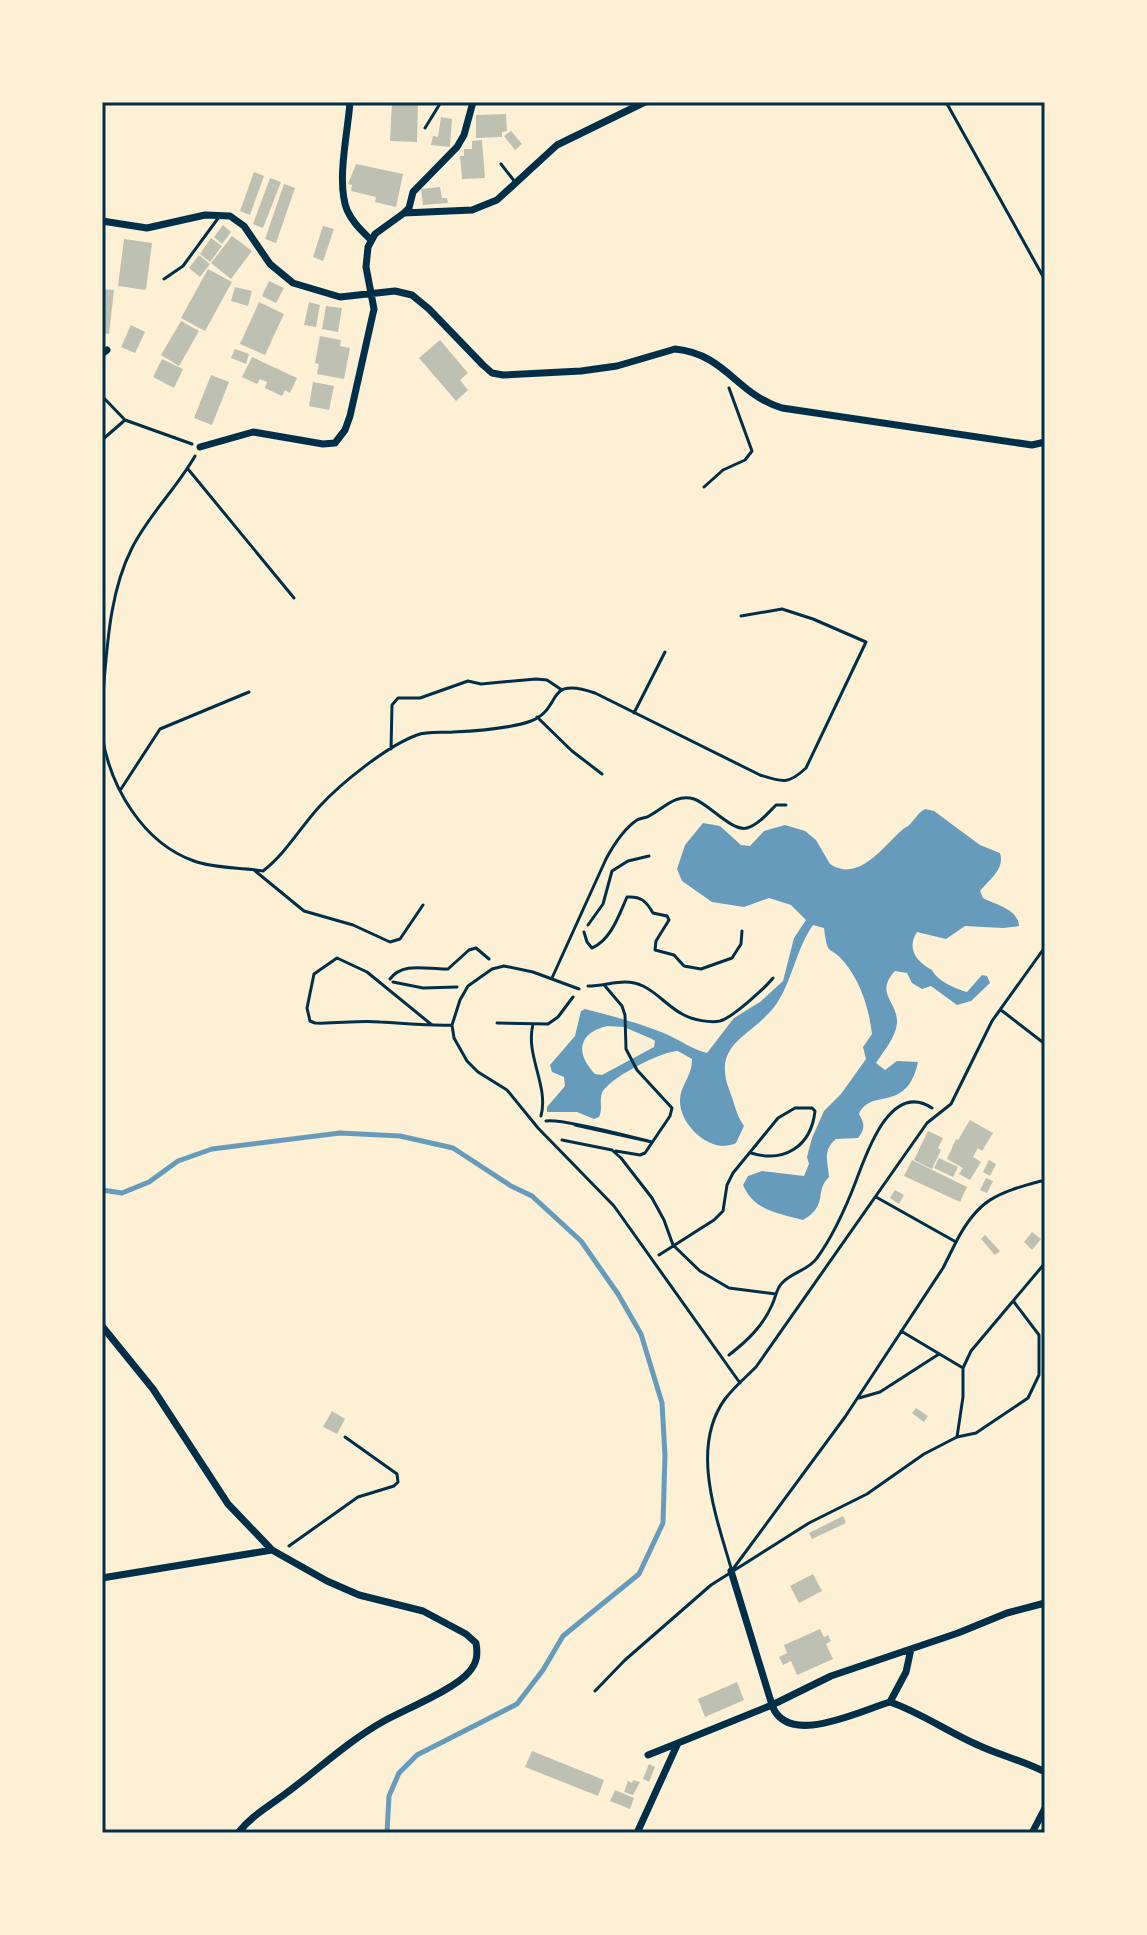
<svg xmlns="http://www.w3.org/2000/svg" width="1147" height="1935" viewBox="0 0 1147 1935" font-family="'Archivo Narrow',sans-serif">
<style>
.water{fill:#669bbc;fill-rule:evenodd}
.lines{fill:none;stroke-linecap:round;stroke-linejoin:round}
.stream{stroke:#669bbc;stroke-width:5}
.building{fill:#bec0b2}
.path{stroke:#003049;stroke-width:3}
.service{stroke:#003049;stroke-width:3}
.minor{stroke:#003049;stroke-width:7}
.neatline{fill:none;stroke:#003049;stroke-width:3}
</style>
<rect width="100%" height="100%" fill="#fdf0d5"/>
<path class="water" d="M925,809L934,811L980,845L1000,853C1005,869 990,879 980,891L983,898C996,905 1018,909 1019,926L1003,928L965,926L946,939L917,932C906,949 917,962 932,970C937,981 956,989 967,992L982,975L987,976L990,983L971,1001L957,1005L931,986L922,989L912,983L907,973L895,971C874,994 898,1001 897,1023C896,1037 883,1052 876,1063L885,1070L897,1061L918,1062C907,1114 871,1087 859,1114C865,1124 865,1129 858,1138L836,1139C822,1151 828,1161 829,1177C814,1191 829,1205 803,1220C778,1213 754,1211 743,1185L748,1176L762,1171L804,1176L809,1164L807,1157L812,1138L824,1111L841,1094L866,1059L863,1047L872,1034C869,1009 861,983 845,963C829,943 828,960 824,928L813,925C796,949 793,979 777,1003C753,1038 710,1041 730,1092C735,1104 736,1115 744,1126L736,1143C713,1155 679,1126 680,1100C680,1086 693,1074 692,1059L678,1051C662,1051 609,1078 602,1093C599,1102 603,1109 599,1117L594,1119L577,1112H547V1107L565,1086L564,1077L552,1072L550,1065L575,1036L581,1011L585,1009C613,1016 639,1023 666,1034C680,1040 691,1049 707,1053L734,1018L760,1002L783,981L794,938L806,920L791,905L769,898L744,907L712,902L682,881L677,869L685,845L703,823L720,826L741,845L750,846L764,831L785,825L805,831L816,840L830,864C858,883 883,847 901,831C906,826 907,828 911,823C917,817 918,813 925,809ZM607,1026L624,1027L652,1039L655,1041L654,1047L602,1075L595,1074C575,1053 578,1033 607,1026Z"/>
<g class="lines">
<path class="stream" d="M102,1190L122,1193L149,1182L178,1161L212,1149L340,1133L400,1136L453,1148L511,1186L532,1196L581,1241L618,1294L641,1334L662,1403L665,1455L663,1523L639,1574L563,1636L543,1670L517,1704L417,1755L399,1773L389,1796L387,1833"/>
</g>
<path class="building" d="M392,102H418L417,142L390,141Z
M506,114L507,131L502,132V137L476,138V115Z
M441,117L452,119L450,147L431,145L433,136L438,137Z
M511,131L522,144L515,150L504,136Z
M482,140L485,178L462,179L460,156H464V149H472V141Z
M356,164L403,174L396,207L375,202L376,197L351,191L352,185L348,184Z
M254,172L264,176L250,215L240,211Z
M270,178L281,182L263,228L253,224Z
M284,184L295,188L276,243L265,239Z
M440,187L442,198H447L448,203L423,205L421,189Z
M223,225L231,232L222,244L214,237Z
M323,226L334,229L323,261L313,257Z
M232,236L252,251L231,279L211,263Z
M211,238L222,246L210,262L200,254Z
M124,239L152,243L146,290L118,286Z
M199,255L210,264L200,277L189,268Z
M208,269L232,282L205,331L181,318Z
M269,281L284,288L276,303L262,296Z
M235,287L252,291L248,306L231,301Z
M102,289L114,290L109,334L102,333Z
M259,302L284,314L265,355L240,344Z
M309,302L320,305L316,327L304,325Z
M326,306L342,308L338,332L322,329Z
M181,321L199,331L179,366L161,355Z
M131,325L145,332L135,353L121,347Z
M320,336L341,340L340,346L350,348L344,379L317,374L319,364L315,363Z
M440,340L468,373L460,380L468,390L456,401L419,358Z
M235,349L249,354L246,364L231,358Z
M252,357L297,378L290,393L285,390L282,396L265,388L267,382L260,379L257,384L242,377Z
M162,359L183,369L174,388L153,377Z
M211,375L229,382L212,425L194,418Z
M313,382L334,386L329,410L309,406Z
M970,1120L993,1133L982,1151L978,1148L973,1157L981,1162L970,1180L959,1174L963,1168L947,1159L956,1139L958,1140Z
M928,1131L943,1138L938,1148L941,1150L932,1169L914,1160Z
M939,1158L958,1167L953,1177L934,1168Z
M912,1160L967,1187L960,1202L904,1176Z
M989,1160L996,1164L990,1176L983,1172Z
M986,1178L993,1181L987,1193L980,1190Z
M895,1190L904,1195L899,1204L890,1198Z
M1032,1232L1041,1239L1032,1250L1024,1242Z
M985,1235L1000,1251L995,1255L981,1239Z
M916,1408L928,1416L924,1422L912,1413Z
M332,1411L345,1419L337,1434L323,1427Z
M843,1516L846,1523L812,1539L809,1533Z
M813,1574L822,1591L799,1603L790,1586Z
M820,1629L824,1637L828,1635L831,1641L826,1644L833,1659L797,1675L791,1661L783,1665L779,1657L787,1653L784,1645Z
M737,1682L744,1700L705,1717L698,1699Z
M532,1751L604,1780L598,1796L525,1767Z
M649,1764L655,1767L649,1782L643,1779Z
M633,1780L640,1782L633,1795L624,1792L628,1781L632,1783Z
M615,1790L634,1798L630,1809L610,1801Z"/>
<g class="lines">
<path class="path" d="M946,102L1045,280
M102,396L125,420L192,444
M102,440L125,420
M188,469L294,598
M704,487L723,470L745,460L752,451L729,388
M102,705C107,653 108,595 132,548C149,514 177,488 195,456
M634,713L665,652
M537,717L572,751L602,774
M102,735C110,787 143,843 194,861C216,869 241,867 263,871C286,853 300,828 319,807C341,783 387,746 417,735C427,731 442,733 453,732C474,731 512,728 531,721C563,709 544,675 595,693L760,775C782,782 788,785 806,768L866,642L813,619L782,609L741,616
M391,749L392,705L398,698H420L468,681L481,684L536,679L547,680L562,690
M121,789L160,729L249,692
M254,870L304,911L353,925L390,942L400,939L423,905
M588,925L603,904L612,871L628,861L649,856
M584,932L587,942L592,948C611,940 619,915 627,897C641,896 646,901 653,913L667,916L669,920L656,941L655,950L674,955L684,966L701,969L732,958L741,944L742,931
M390,979C403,961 429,970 448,969L469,950L476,948L489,959
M393,982L423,988L457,987
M588,986C608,986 624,977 643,986C658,993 669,1008 684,1015C693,1020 710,1023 720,1021C732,1018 765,988 773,978
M605,986L622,1006L625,1015L626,1049L637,1070L672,1108L670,1116L645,1153L640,1155L616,1151
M497,1023L548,1024L558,1017L573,997
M533,1024C525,1056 549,1085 541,1116
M546,1121C562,1118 631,1137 652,1142L575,1125
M562,1140L612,1150L621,1158L652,1198L664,1220L673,1245L700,1271L729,1288L776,1294
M659,1255L714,1220L723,1211L727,1185L733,1173L778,1118L795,1108H812L815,1111C811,1147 784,1163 751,1153
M729,1355C747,1341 763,1326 772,1305C776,1297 776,1289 782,1283C792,1272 809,1270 817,1258C833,1236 846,1207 856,1181C866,1155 890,1080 932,1108
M289,1546L358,1497L394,1486L398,1482L397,1474L345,1437"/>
<path class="service" d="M425,128L441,102
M501,164L515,182
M164,279L183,266L219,217
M552,978L606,859C613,846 625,828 637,820C641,818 646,818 649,816C663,809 676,793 694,799C709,804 732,832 747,828C758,825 768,813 776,805H786
M579,989L533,972L504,966L492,969L468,986L460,1000L452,1025L454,1038L467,1061L478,1072L507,1090L538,1128L614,1206L740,1383
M1001,1010L1045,1044
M432,1025L367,972L337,958L314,974L307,1008L310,1021L315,1023C336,1024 358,1020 380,1022C404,1023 427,1026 452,1025
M956,1242C978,1199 997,1193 1041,1181L1045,1183
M901,1331L963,1368
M859,1398L880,1392L939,1354
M957,1437L963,1397V1368L971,1351L1045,1263
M731,1568C716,1516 690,1447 725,1399C734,1387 746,1377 756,1367L927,1123L951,1104L992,1021L1045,947
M733,1569L845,1417L943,1268L956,1242L876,1197
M595,1691L625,1660L711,1585L809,1523L867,1494L924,1454L957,1437L976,1433L1028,1398L1039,1375V1335L1014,1302"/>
<path class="minor" d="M350,102C348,132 336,182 347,210C352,222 362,231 371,240
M404,213L409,208L413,192L457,147L464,135L473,102
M102,221L147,228L205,215L230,216L244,226L270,264L293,283L340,297L395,291L412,295L429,309L483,365L492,373L503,375L581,371L617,366L675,349C726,354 736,394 782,408L1032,445L1045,442
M102,354L107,350
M200,447L253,432L323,444L335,443L345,430L350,416L374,309L366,267L368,247L375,234L404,213L472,210L497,200L557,145L645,102
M102,1326L153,1389L228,1504L272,1550L327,1581L359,1595L423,1611L466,1634L476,1643C478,1655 477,1663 469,1672C455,1689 406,1709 384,1721C348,1741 318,1770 285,1794C268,1807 251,1816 238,1833
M731,1571L772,1705C787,1748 859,1711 890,1702C922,1713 949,1733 980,1746C1002,1756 1024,1761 1045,1772
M102,1578L272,1550
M890,1702L906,1672L911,1649
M648,1755L678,1743
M637,1833L678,1743L772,1705L831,1676L958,1633L1007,1613L1045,1603
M1032,1833L1045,1808"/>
</g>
<rect width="1147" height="1935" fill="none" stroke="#fdf0d5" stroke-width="208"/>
<rect x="104" y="104" width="939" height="1727" class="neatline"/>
</svg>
